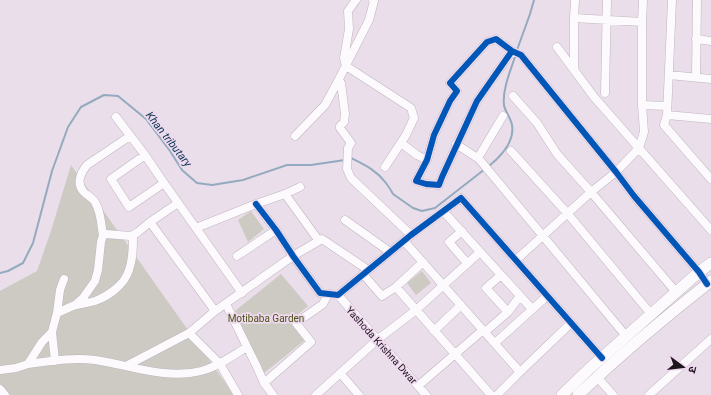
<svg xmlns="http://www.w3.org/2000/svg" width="711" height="395" viewBox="0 0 711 395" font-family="Roboto,'Noto Sans Devanagari',sans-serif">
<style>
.green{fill:#cccac2}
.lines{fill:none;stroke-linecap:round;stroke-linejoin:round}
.stream{stroke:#94aabe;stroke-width:2}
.minor-casing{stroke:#bfb5bf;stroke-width:9}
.secondary-casing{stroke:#bfb5bf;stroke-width:12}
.minor{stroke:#fcfafc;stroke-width:8}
.secondary{stroke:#fcfafc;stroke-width:11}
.cycleway-casing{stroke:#efd9ee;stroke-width:8}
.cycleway{stroke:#0057b8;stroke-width:6}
.labels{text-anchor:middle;stroke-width:3.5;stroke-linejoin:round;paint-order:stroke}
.park-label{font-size:10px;fill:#4c5417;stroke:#efd9ee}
.street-label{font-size:10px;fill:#1d161d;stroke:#efd9ee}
.water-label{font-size:11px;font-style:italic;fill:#083953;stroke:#efd9ee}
</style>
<rect width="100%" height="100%" fill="#eadeea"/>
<path class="green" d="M71,165L234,395H0V291L37,271L51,231Z
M251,211L264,229L248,242L238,220Z
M422,271L431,283L416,295L407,283Z
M281,274L308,306L290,321L305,340L263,374L235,311Z"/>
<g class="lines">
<path class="stream" d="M517,50L530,14L534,0
M349,159L351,158C365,165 376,170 386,183C389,187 391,190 393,194L413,208L422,211L435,208L485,169
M489,166C500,157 515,142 512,125C511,118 505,112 504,105C502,90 511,69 516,54
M0,273L8,271L23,263L33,243L52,171L68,127L81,107L104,95L118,96L146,119L170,151L182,170L197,183L212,185L243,180L287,165H311L345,160"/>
<defs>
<path id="minor" d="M356,0L348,11L349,29L344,58L346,66L411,108L414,118L406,135L385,167
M575,0L574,18L642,22
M643,0L642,22V105L667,106
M672,0L667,115L664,125L711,179
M696,39L711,41
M557,47L594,97L711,230
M512,51L477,101L442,177L439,185L426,184L416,181L427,160L434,135L450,101L457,91L450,83L487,42L496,39L512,51L521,55L616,172L634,196L699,272L707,284
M574,70V18
M669,75L711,79
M696,77L697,0
M338,81L341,83L345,114L344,122L340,126V128L351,143L348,148L347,169L351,178L411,235
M605,93L607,0
M513,96L537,123L557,154L591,192L676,292
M667,115L711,119
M116,117L145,155L164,183L242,293
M295,136L325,105L338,81L369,20L374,1L373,0
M401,143L417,155L427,160
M456,144L479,159L626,336
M511,151L568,214L651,314
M145,155L111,179L129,207L164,183
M478,158L503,116
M285,194L319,241
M256,204L276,230L293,256L320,293L338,295L411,235L461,198L602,358
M443,211L532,309
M345,220L390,252
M150,222L215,311
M196,228L256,204L285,194L300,187
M462,231L449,242L467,263
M103,235C101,225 101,213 96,204C94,198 87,196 83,191C76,183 81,172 87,165L130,136
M404,241L520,372
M237,256L276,230
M516,260L591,192L616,172L639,148L644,132L642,105
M363,274L382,296L396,287L423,262
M501,275L486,288L508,312
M396,287L491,395
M338,295L426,395
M226,304L257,367L264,383L273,395
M77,305C83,303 89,303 95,301C109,296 125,284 129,270C133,259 133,247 133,235
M57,313L75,305L83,298L95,281L98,270L101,242L103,235L106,234L130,236L133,235L138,232L150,222L178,203
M434,331L461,305
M485,332L508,312L520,296
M189,333L220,364L238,395
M495,343L547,296
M55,361L52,332L57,313L60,290L64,279
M28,364C50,361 73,357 95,360C130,365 166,380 201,371C217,367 232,356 247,347
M126,366L189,333L215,311L293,256L322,239L368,270
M0,370L16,368L28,364L42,342L52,332
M340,373L359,395
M597,377L613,395
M264,383L311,342L296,323L323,304L328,294
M418,386L483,330
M0,389L5,395
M316,395L377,340L416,310L480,252
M497,395L520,372L571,323
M649,395L711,339"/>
<path id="secondary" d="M562,395L589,369L699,272L711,263
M578,395C620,355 665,317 711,281"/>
</defs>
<use href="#minor" class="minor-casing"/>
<use href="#secondary" class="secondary-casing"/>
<use href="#minor" class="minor"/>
<use href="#secondary" class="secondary"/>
<defs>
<path id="cycleway" d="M512,51L477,101L442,177L439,185L426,184L416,181L427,160L434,135L450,101L457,91L450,83L487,42L496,39L512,51L521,55L616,172L634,196L699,272L707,284
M256,204L276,230L293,256L320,293L338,295L411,235L461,198L602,358"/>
</defs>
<use href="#cycleway" class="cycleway-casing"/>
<use href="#cycleway" class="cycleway"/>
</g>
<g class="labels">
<g class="park-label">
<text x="266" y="322">Motibaba Garden</text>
</g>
<g class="street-label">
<text transform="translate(382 345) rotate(48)" y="4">Yashoda Krishna Dwar</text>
</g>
<g class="water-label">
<text transform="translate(169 139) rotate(52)" y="4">Khan tributary</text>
</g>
</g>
<g transform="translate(683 367) rotate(105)" stroke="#efd9ee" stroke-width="3" paint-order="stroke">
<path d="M0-3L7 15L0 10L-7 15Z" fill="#1d161d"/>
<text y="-6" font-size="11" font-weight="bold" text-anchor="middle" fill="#1d161d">उ</text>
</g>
</svg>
